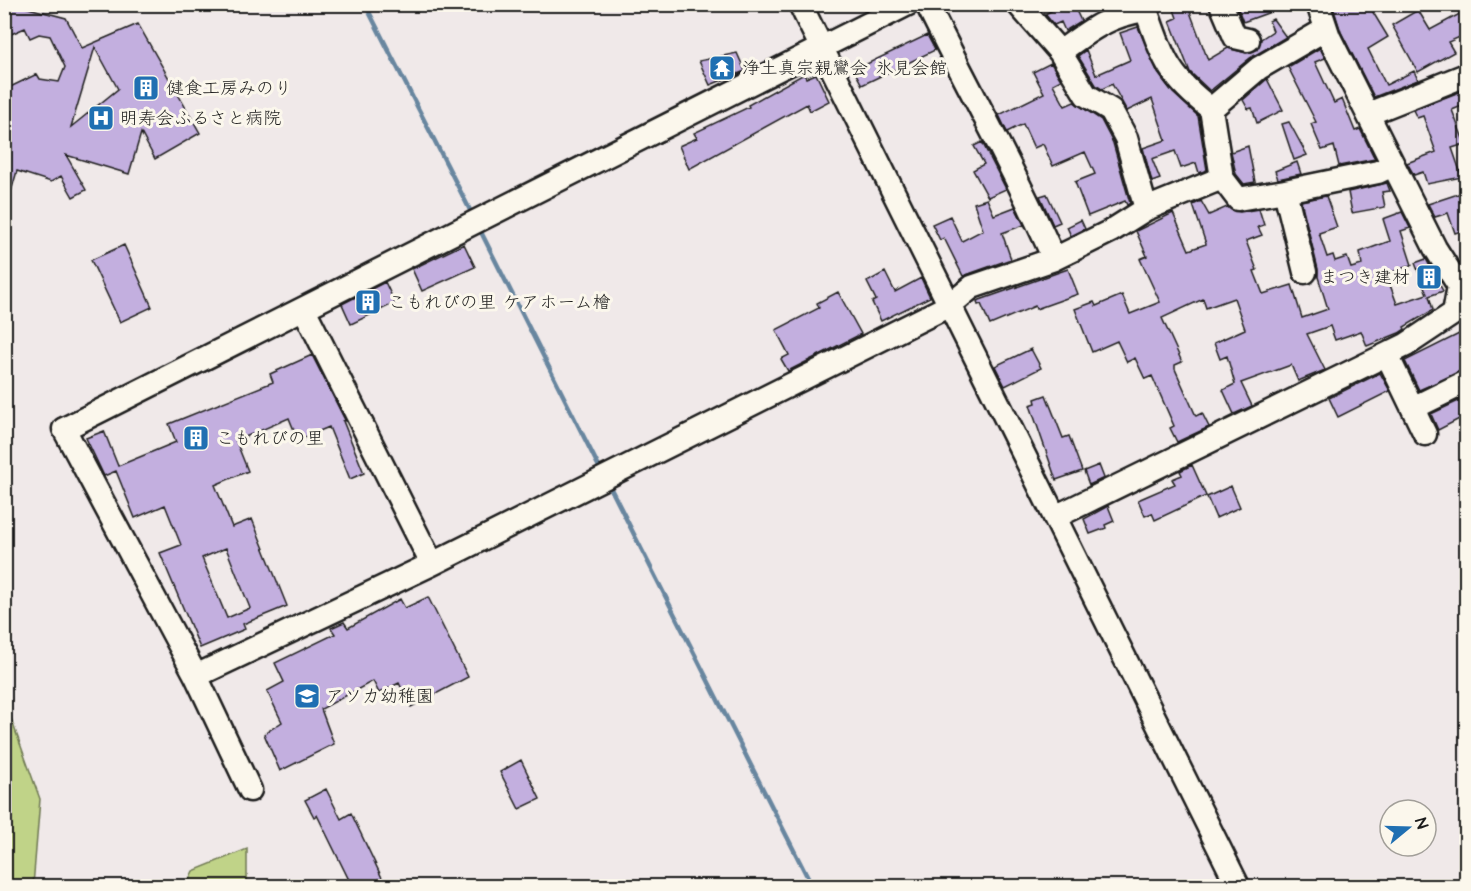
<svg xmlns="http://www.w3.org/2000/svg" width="1471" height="891" viewBox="0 0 1471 891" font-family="'Architects Daughter','Klee One',sans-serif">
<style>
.green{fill:#c0d388;stroke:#6e7852;stroke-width:1.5}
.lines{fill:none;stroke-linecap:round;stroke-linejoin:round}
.stream{stroke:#68869f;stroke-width:4.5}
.building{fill:#c3afdf;stroke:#1c1c1c;stroke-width:1.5;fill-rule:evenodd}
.minor-casing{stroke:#1c1c1c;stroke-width:27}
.minor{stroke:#fbf7ec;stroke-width:22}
.labels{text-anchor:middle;stroke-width:6;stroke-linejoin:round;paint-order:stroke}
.poi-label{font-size:18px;fill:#1c1c1c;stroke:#fbf7ec;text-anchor:start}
</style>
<rect width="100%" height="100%" fill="#f0e9e9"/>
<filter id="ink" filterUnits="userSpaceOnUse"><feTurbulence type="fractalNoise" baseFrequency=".0167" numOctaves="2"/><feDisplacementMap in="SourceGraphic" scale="12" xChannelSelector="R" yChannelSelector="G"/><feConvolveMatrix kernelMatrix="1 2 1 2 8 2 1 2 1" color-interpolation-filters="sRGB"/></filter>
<g filter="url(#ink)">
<path class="green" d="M5,702L40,799L33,886H5Z
M247,849V886H186L193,871Z"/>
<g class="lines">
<path class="stream" d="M365,4L473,216
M478,226L601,471
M608,483L812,886"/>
</g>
<path class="building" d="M13,4L66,18L82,48L138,24L200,133L155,159L141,133L129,174L66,155L86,190L73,197L61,176L51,182L17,171L8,202H4V90L37,74L40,79L59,82L65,67L50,36L39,34L30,38L25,28L4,37V9ZM95,47L118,89L71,127Z
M1064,4H1073L1081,21L1065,31L1061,22L1054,25L1045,14Z
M1172,4H1187L1208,60L1228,48L1246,53L1257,50L1261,39L1273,31L1269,21L1273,19L1286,37L1250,58L1210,91L1190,72L1170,21L1177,18Z
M1241,4H1287V6L1243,22L1237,6Z
M1332,4H1368L1388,37L1368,49L1386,85L1414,71L1418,80L1374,97L1341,32Z
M1418,10L1430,30L1467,10V34L1448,42L1454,52L1418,72L1392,25Z
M1138,27L1158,73L1173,93L1198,116L1207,170L1199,173L1196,163L1181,168L1175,151L1152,159L1160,179L1152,182L1143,148L1166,140L1152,99L1127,111L1112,84L1102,89L1096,85L1078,56L1086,50L1096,75L1130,60L1120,33Z
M927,35L935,50L862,85L854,70Z
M1320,48L1325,58L1315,62L1334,103L1342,99L1355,131L1360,129L1375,159L1339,166L1334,146L1322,150L1311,124L1316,122L1288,67Z
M737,53L745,71L710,85L699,61Z
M1051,63L1061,80L1053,84L1065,106L1074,102L1101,120L1113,143L1130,203L1127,205L1125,201L1088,216L1075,182L1095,174L1085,152L1053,166L1043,144L1034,148L1023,124L1007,132L999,115L1044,93L1033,72Z
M804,74L806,78L816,74L829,101L810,111L807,104L689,169L679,146L697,138L694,133L749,107L748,105Z
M1267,79L1283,110L1257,123L1252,108L1248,109L1243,100Z
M1467,89V104L1452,110L1465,144L1452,148L1462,177L1427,184L1423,172L1414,175L1407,163L1436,152L1423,116L1417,118L1413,110Z
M1289,122L1307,155L1294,160L1282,124Z
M982,142L1006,189L988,197L973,170L984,164L974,146Z
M1248,146L1255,182L1244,184L1236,174L1231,152Z
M1297,162L1301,174L1278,179L1275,171Z
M1387,183L1390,191L1382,192L1385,207L1352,213L1348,192Z
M1467,191V229L1455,233L1448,213L1435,217L1428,204Z
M1047,194L1060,222L1053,225L1040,196Z
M1326,196L1337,227L1319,233L1327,257L1333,255L1335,261L1347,257L1351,268L1362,265L1360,252L1390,241L1383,219L1402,212L1410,228L1401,231L1412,265L1386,274L1397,304L1427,294L1415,263L1426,259L1443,291L1429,296L1433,310L1404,327L1405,329L1399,333L1367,346L1361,331L1335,340L1330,326L1307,334L1325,370L1298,381L1291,365L1241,383L1252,406L1234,414L1223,390L1235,384L1227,356L1220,359L1214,343L1245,329L1234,298L1206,308L1203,299L1162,318L1182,362L1175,365V369L1196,416L1202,413L1209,427L1177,442L1170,428L1174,426L1152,376L1145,379L1135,358L1127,362L1117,341L1092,352L1075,309L1094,302L1096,306L1122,295L1130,314L1160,302L1140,259L1147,256L1136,231L1173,213L1189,250L1206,244L1193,205L1201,201L1209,215L1227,207L1240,212L1259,209L1264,225L1258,227L1262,235L1246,241L1257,270L1254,271L1263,294L1292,285L1302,318L1328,309L1318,277V269L1301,201Z
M987,199L994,215L1015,207L1024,225L1002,233L1011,259L963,276L944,238L940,240L932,224L950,216L962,241L983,230L974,203Z
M1081,220L1085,229L1071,236L1067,227Z
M464,244L475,267L422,291L412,269Z
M124,245L152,307L120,322L91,260Z
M1068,269L1078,294L1036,309L1035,306L990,325L981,304L978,305L977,301Z
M885,272L895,292L921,278L930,297L881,321L872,302L876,300L867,282Z
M385,282L395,303L351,324L342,304Z
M838,292L861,334L788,371L781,359L789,355L776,330L819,308L817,303Z
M1467,330V369L1419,390L1405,361Z
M1031,349L1041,368L1005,386L995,366Z
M312,355L345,420L343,421L364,473L350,479L329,427L298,440L289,418L236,441L248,471L215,485L232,527L252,519L287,606L243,624L245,629L200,648L160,553L181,545L165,505L135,518L116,471L104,476L86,438L104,431L118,466L176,442L169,424L273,382L270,374ZM226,548L250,608L227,618L202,558Z
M1380,373L1390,391L1338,417L1329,398Z
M1046,395L1063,438L1069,436L1082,471L1056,480L1030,405L1036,403L1035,399Z
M1467,397V415L1438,430L1431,414Z
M1099,465L1104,478L1089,485L1084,471Z
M1192,465L1206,496L1155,520L1152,513L1145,516L1138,500L1175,484L1172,479L1182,475L1180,471Z
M1231,486L1240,507L1216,518L1207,497Z
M1108,506L1114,521L1105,525L1106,528L1090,534L1084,519Z
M428,597L468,677L411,707L399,683L379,693L373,681L321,709L334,744L280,771L264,734L282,722L267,691L284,682L275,663L335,634L331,628L344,622L348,628L400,599L405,608Z
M521,760L540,799L519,809L500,772Z
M326,789L341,819L351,813L382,878L365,886H352L317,815L314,817L305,800Z"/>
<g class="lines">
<defs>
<path id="minor" d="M800,4L1238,886
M927,4C969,90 1016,172 1054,259
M1018,4L1060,52L1086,95L1111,110L1126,138L1146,209
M1221,4L1235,37L1248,40
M1211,109L1259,68L1326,29
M1368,114L1466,75
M1222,178L1238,199L1285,191L1305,272
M1285,191L1378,172L1393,165
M305,311L432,564
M1387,355L1425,434
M1413,408L1466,382
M1055,517L1406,345L1454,313L1459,286L1435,248L1329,37L1318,4
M196,676L432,564L950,305L972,287L1054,259L1111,231L1146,209L1222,178L1211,109C1168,76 1164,60 1146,10C1107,16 1090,30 1060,52
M250,790L196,676L64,429L908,4"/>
</defs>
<use href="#minor" class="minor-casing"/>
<use href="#minor" class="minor"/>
</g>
</g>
<defs>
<symbol id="temple-square" viewBox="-11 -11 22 22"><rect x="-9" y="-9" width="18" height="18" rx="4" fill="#1f6fb2" stroke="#fbf7ec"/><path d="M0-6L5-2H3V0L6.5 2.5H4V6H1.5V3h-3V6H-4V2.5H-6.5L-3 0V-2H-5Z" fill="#fff"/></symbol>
<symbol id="building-square" viewBox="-11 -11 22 22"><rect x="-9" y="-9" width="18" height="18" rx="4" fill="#1f6fb2" stroke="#fbf7ec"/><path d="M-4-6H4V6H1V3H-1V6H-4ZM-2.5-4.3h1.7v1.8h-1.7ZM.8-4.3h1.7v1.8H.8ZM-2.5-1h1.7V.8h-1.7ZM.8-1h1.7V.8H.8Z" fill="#fff"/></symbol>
<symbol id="hospital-square" viewBox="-11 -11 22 22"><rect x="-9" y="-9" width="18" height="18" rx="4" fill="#1f6fb2" stroke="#fbf7ec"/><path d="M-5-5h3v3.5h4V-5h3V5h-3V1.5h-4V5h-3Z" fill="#fff"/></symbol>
<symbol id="school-square" viewBox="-11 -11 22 22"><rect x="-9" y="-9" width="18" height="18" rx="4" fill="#1f6fb2" stroke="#fbf7ec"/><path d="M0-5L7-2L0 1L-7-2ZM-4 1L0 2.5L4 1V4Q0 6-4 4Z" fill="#fff"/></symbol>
</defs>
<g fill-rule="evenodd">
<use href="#temple-square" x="707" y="53" width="30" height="30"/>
<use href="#building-square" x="131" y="73" width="30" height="30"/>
<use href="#hospital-square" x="86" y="103" width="30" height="30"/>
<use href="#building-square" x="1414" y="262" width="30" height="30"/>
<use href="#building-square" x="353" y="287" width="30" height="30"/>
<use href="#building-square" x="181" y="423" width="30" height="30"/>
<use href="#school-square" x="292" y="681" width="30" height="30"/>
</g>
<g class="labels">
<g class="poi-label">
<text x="742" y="74">浄土真宗親鸞会 氷見会館</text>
<text x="166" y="94">健食工房みのり</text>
<text x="120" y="124">明寿会ふるさと病院</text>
<text x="1410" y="283" text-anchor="end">まつき建材</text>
<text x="388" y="308">こもれびの里 ケアホーム檜</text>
<text x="216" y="444">こもれびの里</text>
<text x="326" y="702">アソカ幼稚園</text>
</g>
</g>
<rect width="1471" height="891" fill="none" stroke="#fbf7ec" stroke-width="24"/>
<rect x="12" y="12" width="1447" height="867" fill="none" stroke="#1c1c1c" stroke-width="2" filter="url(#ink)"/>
<g transform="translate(1408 828) rotate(71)"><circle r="28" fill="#fbf7ec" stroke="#a29f99" stroke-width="1.5"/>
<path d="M0-4.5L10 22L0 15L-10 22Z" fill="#1f6fb2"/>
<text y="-9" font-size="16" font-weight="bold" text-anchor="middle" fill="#1c1c1c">N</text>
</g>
</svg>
